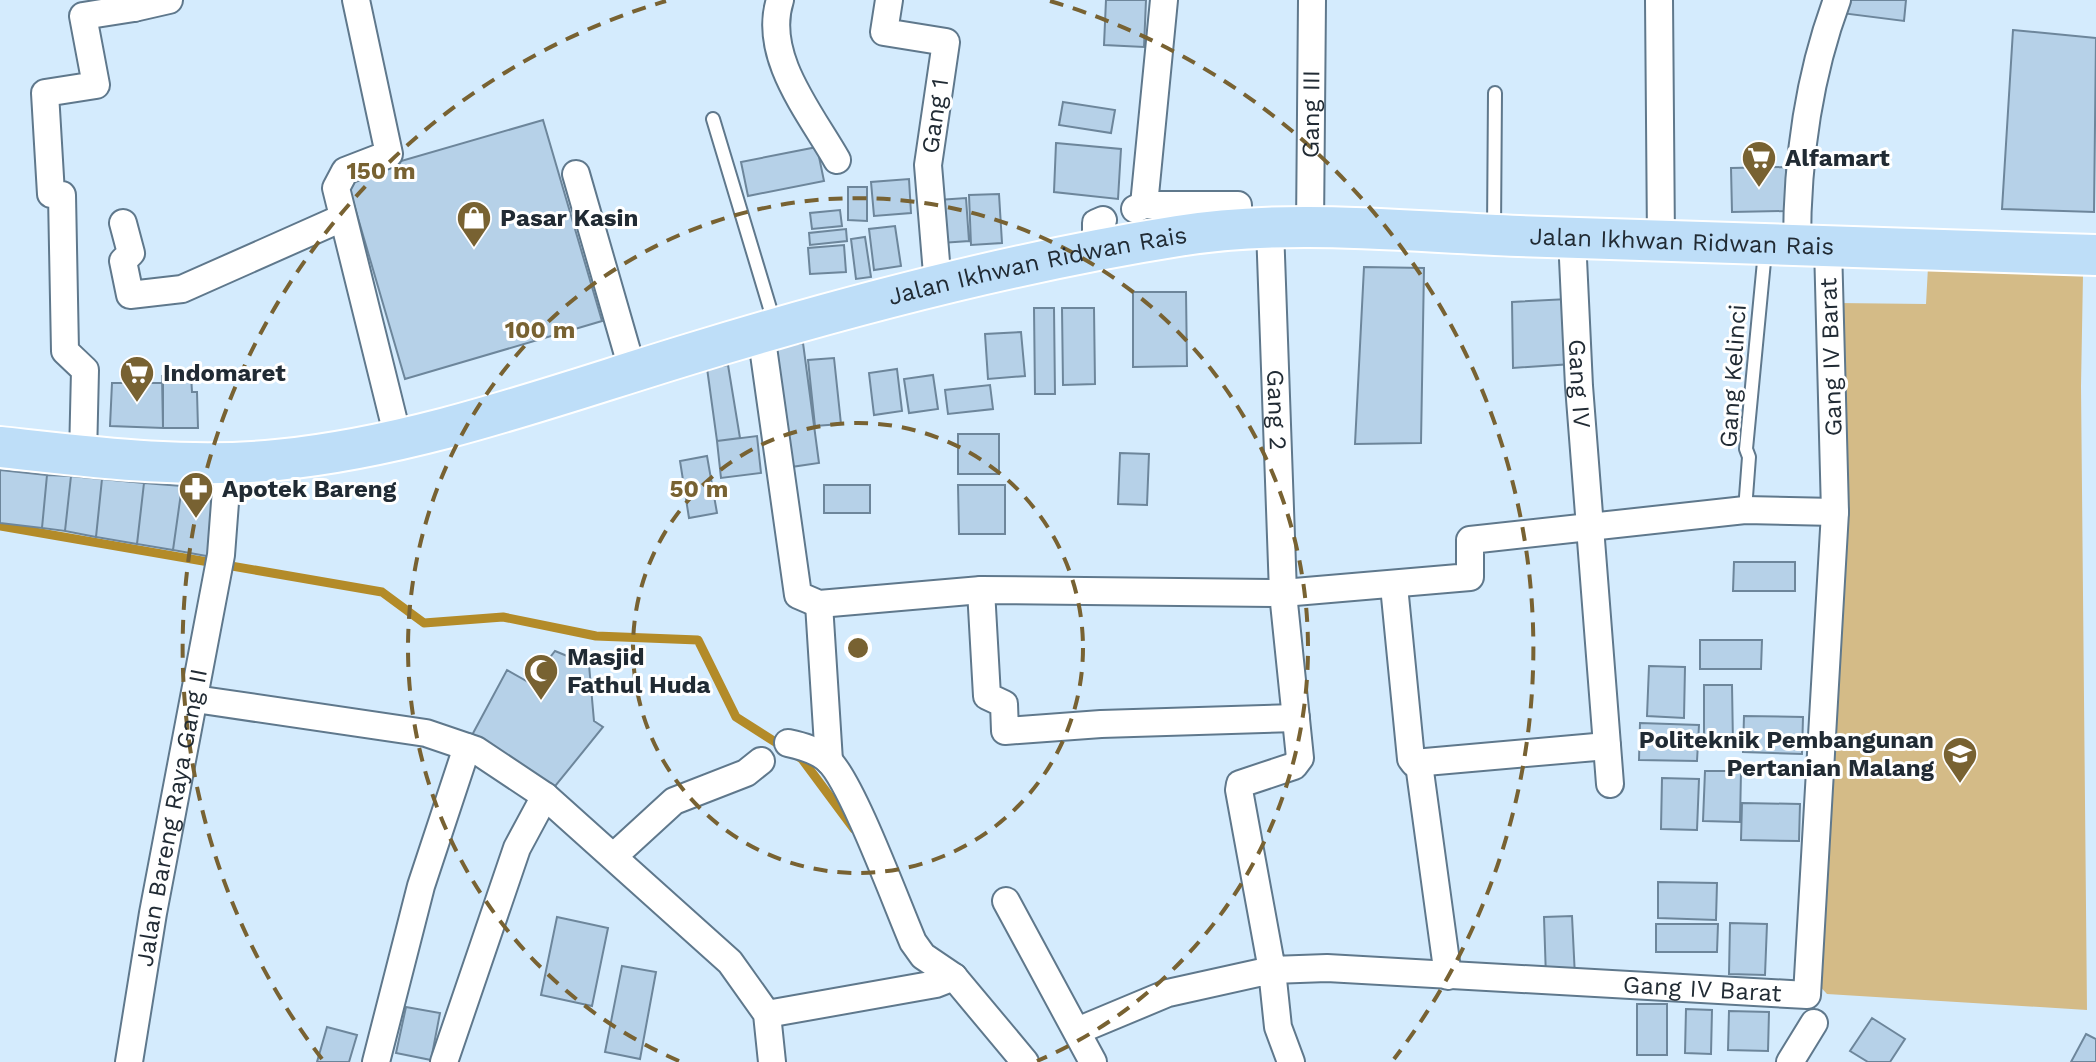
<svg xmlns="http://www.w3.org/2000/svg" width="2096" height="1062" viewBox="0 0 2096 1062" font-family="'Work Sans',sans-serif">
<style>
.green{fill:#d4bb87}
.lines{fill:none;stroke-linecap:round;stroke-linejoin:round}
.stream{stroke:#b38b29;stroke-width:9}
.building{fill:#b6d1e8;stroke:#6d869b;stroke-width:2}
.lane-casing{stroke:#5f788c;stroke-width:16}
.street-casing{stroke:#5f788c;stroke-width:30}
.primary-casing{stroke:#fff;stroke-width:44}
.lane{stroke:#fff;stroke-width:12}
.street{stroke:#fff;stroke-width:26}
.primary{stroke:#bedef8;stroke-width:40}
.ring{fill:none;stroke:#786232;stroke-width:4;stroke-dasharray:14 10}
.labels{text-anchor:middle;stroke-width:6;stroke-linejoin:round;paint-order:stroke}
.street-label{font-size:24px;fill:#212b34;stroke:#fff}
.poi-label{font-size:24px;font-weight:bold;fill:#212b34;stroke:#fff;text-anchor:start}
.centre{fill:#786232;stroke:#fff;stroke-width:4}
.ring-label{font-size:24px;text-anchor:middle;font-weight:bold;fill:#786232;stroke:#fff;stroke-width:6;stroke-linejoin:round;paint-order:stroke}
</style>
<rect width="100%" height="100%" fill="#d4ebfd"/>
<path class="green" d="M1928,267L2083,275L2081,386L2087,1010L1827,994L1814,980L1837,303L1926,304Z"/>
<g class="lines">
<path class="stream" d="M0,526L382,592L424,623L503,617L596,636L698,640L736,717L802,759L854,829"/>
</g>
<path class="building" d="M1106,0H1146L1144,47L1104,45Z
M1843,0H1906L1904,21L1841,13Z
M2013,30L2096,38L2094,212L2002,209Z
M1063,102L1115,110L1111,133L1059,125Z
M543,120L602,321L405,379L346,177Z
M1056,143L1121,149L1118,199L1054,192Z
M817,147L824,181L748,196L741,162Z
M1786,167V211L1732,212L1731,168Z
M909,179L911,213L874,216L871,182Z
M848,187H867V221L848,220Z
M999,194L1002,243L971,245L969,195Z
M966,198L969,241L941,243L938,200Z
M840,210L842,226L812,229L810,213Z
M895,226L901,266L874,270L869,229Z
M846,229L847,241L810,245L809,233Z
M865,237L871,277L856,279L851,239Z
M844,245L846,272L810,274L808,248Z
M1364,267L1424,268L1421,443L1355,444Z
M1133,292H1186L1187,366L1133,367Z
M1568,299L1572,364L1513,368L1512,302Z
M1034,308H1054L1055,394H1035Z
M1062,308H1094L1095,384L1063,385Z
M1021,332L1025,376L988,379L985,334Z
M803,343L819,463L791,467L775,346Z
M834,358L841,424L815,426L808,360Z
M728,365L740,438L717,441L707,368Z
M897,369L902,411L874,415L869,373Z
M191,375L192,392H197L198,428H163L162,376Z
M933,375L938,409L909,413L904,379Z
M112,383H163V428L110,426Z
M990,385L993,409L948,414L945,390Z
M958,434H999V474H958Z
M757,436L761,473L721,478L717,441Z
M1120,453L1149,454L1147,505L1118,504Z
M707,456L717,513L689,518L680,461Z
M0,470L47,475L42,528L0,523Z
M47,475L71,476L65,531L42,528Z
M71,476L102,479L96,537L65,531Z
M102,479L144,483L137,544L96,537Z
M144,483L182,486L173,550L137,544Z
M824,485H870V513H824Z
M958,485H1005V534H959Z
M182,486L218,489L212,557L173,550Z
M1734,562H1795V591H1733Z
M1700,640H1762L1761,669H1700Z
M555,651L589,665L594,721L603,727L552,790L471,737L507,670L530,683Z
M1649,666L1685,667L1684,718L1647,716Z
M1704,685H1732L1733,745H1704Z
M1744,716L1803,717L1802,754L1743,752Z
M1640,723L1699,725L1697,761L1639,760Z
M1705,771H1741L1740,822L1703,821Z
M1662,778L1699,779L1697,830L1661,829Z
M1742,803L1800,804L1799,841L1741,840Z
M1658,882L1717,883L1716,920L1658,918Z
M1572,916L1575,977L1546,978L1544,917Z
M557,917L608,928L592,1006L541,995Z
M1730,923L1767,924L1765,975L1729,974Z
M1656,924H1718L1717,952H1656Z
M622,966L656,972L640,1059L605,1052Z
M1637,1004H1667V1055H1637Z
M406,1007L440,1013L431,1060L396,1053Z
M1686,1009L1712,1010L1711,1054L1685,1053Z
M1729,1011L1769,1012L1768,1051L1728,1050Z
M1872,1018L1905,1039L1890,1062H1868L1850,1051Z
M327,1027L357,1035L349,1062H317Z
M2086,1034L2096,1039V1062H2071Z"/>
<g class="lines">
<defs>
<path id="lane" d="M713,119L775,325
M1494,230L1495,93
M1745,510L1749,457L1746,449L1765,251"/>
<g id="street">
<path d="M356,0L389,154L345,171L336,188L398,438"/>
<path d="M780,0C762,56 811,114 837,160"/>
<path d="M889,0L884,32L946,42L928,165L938,286"/>
<path d="M1659,0L1661,241"/>
<path d="M134,8L169,0"/>
<path d="M576,174L633,372"/>
<path d="M1144,205L1164,0"/>
<path d="M1135,209L1144,205H1238V229"/>
<path d="M123,223L131,253L123,261L130,295L182,289L342,218"/>
<path id="s1" d="M1270,228L1283,593L1300,758L1294,766L1240,784L1239,790L1272,970L1327,968L1807,995L1835,512L1828,246"/>
<path id="s2" d="M1310,228L1312,0"/>
<path id="s3" d="M1572,238L1579,386L1610,784"/>
<path d="M1797,245C1797,162 1808,78 1837,0"/>
<path d="M1096,249V223L1103,220"/>
<path d="M761,333L798,595L819,604L981,590L1283,593L1470,577V540L1745,510L1835,512"/>
<path d="M83,457L85,370L65,351L62,195L51,194L45,93L96,85L83,16L134,8L132,0"/>
<path d="M1394,586L1411,759L1414,763L1607,746"/>
<path d="M981,590L987,696L1004,704L1005,731L1101,724L1296,718"/>
<path d="M819,604L829,761"/>
<path d="M195,699L426,733L476,750L545,796L730,962L767,1014L772,1062"/>
<path d="M788,743C802,746 817,750 828,760C852,782 897,905 913,942L923,956L954,977L1025,1062"/>
<path d="M1419,764L1448,976"/>
<path d="M614,856L674,801L746,773L761,761"/>
<path d="M1006,901L1093,1062"/>
<path d="M767,1014L936,984L954,977"/>
<path d="M1077,1031L1168,993L1272,970L1278,1027L1291,1062"/>
<path id="s4" d="M129,1062L153,913L221,555L228,463"/>
<path d="M376,1062L421,886L467,747"/>
<path d="M444,1062L517,848L545,796"/>
<path d="M1790,1062L1814,1023"/>
</g>
<g id="primary">
<path id="s5" d="M0,447C92,457 184,469 277,460C418,446 555,395 690,354C850,305 1013,262 1178,236C1290,218 1407,232 1519,236C1712,243 1904,249 2096,255"/>
</g>
</defs>
<use href="#lane" class="lane-casing"/>
<use href="#street" class="street-casing"/>
<use href="#primary" class="primary-casing"/>
<use href="#lane" class="lane"/>
<use href="#street" class="street"/>
<use href="#primary" class="primary"/>
</g>
<g class="ring">
<circle cx="858" cy="648" r="225"/>
<path d="M679 1061A450 450 0 1 1 1037 1061"/>
<path d="M322 1059A675 675 0 0 1 666 1M1050 1A675 675 0 0 1 1394 1059"/>
</g>
<defs>
<symbol id="supermarket-pin" viewBox="-11 -11 22 30"><path d="M0 17L-7.5 6A9.5 9.5 0 1 1 7.5 6Z" fill="#786232" stroke="#fff"/><path d="M-6-5.5h2.5l.6 2H6L4.5 2H-2.5L-4.4-4H-6ZM-1.5 3.2a1.3 1.3 0 1 0 .1 0ZM3 3.2a1.3 1.3 0 1 0 .1 0Z" fill="#fff"/></symbol>
<symbol id="shop-pin" viewBox="-11 -11 22 30"><path d="M0 17L-7.5 6A9.5 9.5 0 1 1 7.5 6Z" fill="#786232" stroke="#fff"/><path d="M-5-2.5h2.3a2.7 3.5 0 0 1 5.4 0H5L5.5 6h-11ZM-1.5-2.5h3a1.5 2.3 0 0 0-3 0Z" fill="#fff"/></symbol>
<symbol id="pharmacy-pin" viewBox="-11 -11 22 30"><path d="M0 17L-7.5 6A9.5 9.5 0 1 1 7.5 6Z" fill="#786232" stroke="#fff"/><path d="M-2-6h4v4h4v4h-4v4h-4v-4h-4v-4h4Z" fill="#fff"/></symbol>
<symbol id="mosque-pin" viewBox="-11 -11 22 30"><path d="M0 17L-7.5 6A9.5 9.5 0 1 1 7.5 6Z" fill="#786232" stroke="#fff"/><path d="M3.5-4.9A6 6 0 1 0 3.5 4.9A5 5 0 1 1 3.5-4.9Z" fill="#fff"/></symbol>
<symbol id="university-pin" viewBox="-11 -11 22 30"><path d="M0 17L-7.5 6A9.5 9.5 0 1 1 7.5 6Z" fill="#786232" stroke="#fff"/><path d="M0-5L7-2L0 1L-7-2ZM-4 1L0 2.5L4 1V4Q0 6-4 4Z" fill="#fff"/></symbol>
</defs>
<g fill-rule="evenodd">
<use href="#supermarket-pin" x="1739" y="138" width="40" height="54"/>
<use href="#shop-pin" x="454" y="198" width="40" height="54"/>
<use href="#supermarket-pin" x="117" y="353" width="40" height="54"/>
<use href="#pharmacy-pin" x="176" y="469" width="40" height="54"/>
<use href="#mosque-pin" x="521" y="651" width="40" height="54"/>
<use href="#university-pin" x="1940" y="734" width="40" height="54"/>
</g>
<g class="labels">
<g class="street-label">
<text dy="8" stroke="none"><textPath href="#s2" startOffset="114">Gang III</textPath></text>
<text transform="translate(935 116) rotate(-82)" y="8">Gang 1</text>
<text dy="8" stroke="none"><textPath href="#s5" startOffset="1712">Jalan Ikhwan Ridwan Rais</textPath></text>
<text dy="8" stroke="none"><textPath href="#s5" startOffset="1064">Jalan Ikhwan Ridwan Rais</textPath></text>
<text transform="translate(1831 357) rotate(-92)" y="8">Gang IV Barat</text>
<text transform="translate(1733 376) rotate(-86)" y="8">Gang Kelinci</text>
<text dy="8" stroke="none"><textPath href="#s3" startOffset="146">Gang IV</textPath></text>
<text dy="8" stroke="none"><textPath href="#s1" startOffset="182">Gang 2</textPath></text>
<text dy="8" stroke="none"><textPath href="#s4" startOffset="248">Jalan Bareng Raya Gang II</textPath></text>
<text dy="8" stroke="none"><textPath href="#s1" startOffset="1218">Gang IV Barat</textPath></text>
</g>
<g class="poi-label">
<text x="1785" y="166">Alfamart</text>
<text x="500" y="226">Pasar Kasin</text>
<text x="163" y="381">Indomaret</text>
<text x="222" y="497">Apotek Bareng</text>
<text x="567" y="665">Masjid<tspan x="567" dy="28">Fathul Huda</tspan></text>
<text x="1934" y="748" text-anchor="end">Politeknik Pembangunan<tspan x="1934" dy="28">Pertanian Malang</tspan></text>
</g>
</g>
<circle cx="858" cy="648" r="12" class="centre"/>
<g class="ring-label">
<text x="381" y="179">150 m</text>
<text x="540" y="338">100 m</text>
<text x="699" y="497">50 m</text>
</g>
</svg>
